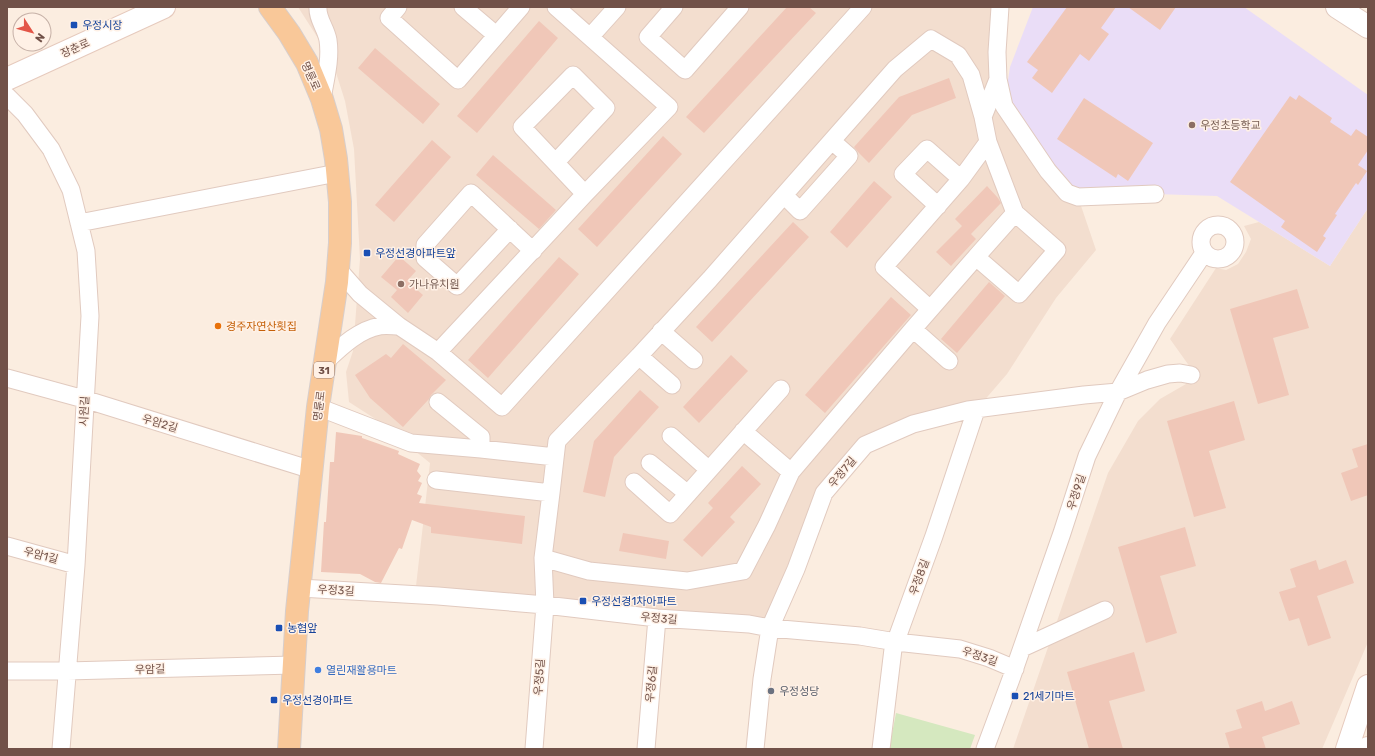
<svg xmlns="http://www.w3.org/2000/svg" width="1375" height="756" viewBox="0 0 1375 756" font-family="Rubik,'Noto Sans KR',sans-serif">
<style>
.residential{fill:#f3decf}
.education{fill:#eaddf7}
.green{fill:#d5e8bf}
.building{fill:#f0c7b8}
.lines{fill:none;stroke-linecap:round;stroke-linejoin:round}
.minor-casing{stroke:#e1cabf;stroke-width:19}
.tertiary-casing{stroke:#e1cabf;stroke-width:24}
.secondary-casing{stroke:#e6cabd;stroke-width:24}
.primary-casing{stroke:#d7cecc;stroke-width:24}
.minor{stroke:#fff;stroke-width:17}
.tertiary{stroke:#fff;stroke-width:22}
.secondary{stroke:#fff;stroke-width:22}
.primary{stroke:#f9c899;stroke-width:22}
.transit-dot{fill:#1a4fb4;stroke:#fff1e6;stroke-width:1.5}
.education-dot{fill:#8d6e63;stroke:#fff1e6;stroke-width:1.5}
.food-dot{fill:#e8710a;stroke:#fff1e6;stroke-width:1.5}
.shop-dot{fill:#3f7fe0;stroke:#fff1e6;stroke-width:1.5}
.worship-dot{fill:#6b7280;stroke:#fff1e6;stroke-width:1.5}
.labels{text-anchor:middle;stroke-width:3;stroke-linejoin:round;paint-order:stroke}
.shield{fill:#fff1e6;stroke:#9c8177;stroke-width:1}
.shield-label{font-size:10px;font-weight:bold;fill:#715148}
.transit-label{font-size:11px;fill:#164399;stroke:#fff1e6;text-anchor:start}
.street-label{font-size:11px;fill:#715148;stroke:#fff1e6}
.education-label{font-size:11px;fill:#785e54;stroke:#fff1e6;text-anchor:start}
.food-label{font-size:11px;fill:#c56008;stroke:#fff1e6;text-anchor:start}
.shop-label{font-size:11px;fill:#366cbe;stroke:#fff1e6;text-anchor:start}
.worship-label{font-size:11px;fill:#5b616d;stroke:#fff1e6;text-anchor:start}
</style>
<rect width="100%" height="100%" fill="#fbede0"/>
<path class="residential" d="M298,7H1000L998,79L1078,197L1096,250L1056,298L1007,374L976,410L864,445L824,493L770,628L415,595L430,463L377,420L349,402L346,372L353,351L360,259L354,149L345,101L332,60Z
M1368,208V642L1322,749H1013L1108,473L1138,421L1160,399L1186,384L1190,367L1170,339L1216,268L1226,270L1238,264L1246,252L1251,239L1244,226L1259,222L1330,266Z"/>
<path class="education" d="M1033,7H1244L1368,95V208L1330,266L1217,196L1155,194L1078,197L1004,106L1010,67Z"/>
<path class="green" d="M896,713L975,735L970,749H889Z"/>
<path class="building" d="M787,7H809L816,13L704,133L686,117Z
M1067,7H1116L1101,28L1109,34L1089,61L1080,54L1052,93L1032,78L1038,70L1027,62Z
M1128,7H1176L1160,30Z
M539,21L558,38L477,133L457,116Z
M375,48L440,104L423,124L358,68Z
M949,78L956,98L912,115L869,163L859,153L854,147L899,97Z
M1299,95L1332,118L1330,122L1351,136L1356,129L1368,137V150L1358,165L1367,171L1358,185L1356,183L1335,214L1337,215L1323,236L1326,238L1317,252L1281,227L1285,221L1230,182L1290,96L1296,100Z
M1084,98L1153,143L1128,181L1118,174L1116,178L1057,139Z
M663,136L682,154L597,247L578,229Z
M432,140L451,157L394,222L375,205Z
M493,155L556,210L539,229L476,175Z
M874,181L892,197L847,248L830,232Z
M987,186L998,198L1001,203L971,234L976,239L951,266L936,252L962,226L955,219Z
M793,222L809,237L712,342L696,327Z
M399,256L416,271L407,281L423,295L408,313L391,297L397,290L381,277Z
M559,257L579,274L488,378L468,360Z
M989,282L1005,296L957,353L941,339Z
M1297,289L1309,328L1273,338L1289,395L1258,404L1230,309Z
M891,297L911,315L825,413L805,395Z
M403,344L446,380L431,395L429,399L403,427L370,398L355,375L386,354L391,358Z
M731,355L748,371L699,423L683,407Z
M640,390L659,407L614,457L605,497L583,492L594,441Z
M1234,401L1245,440L1209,451L1226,508L1194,517L1167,421Z
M336,432L362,436V438L399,451L398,454L420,464L417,471L421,476L418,481L422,483L417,494L422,496L419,503L525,516L522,544L431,533V527L412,520L402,549L399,548L381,583L375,582L360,574L321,572L324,522H326L330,462H334Z
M1368,444V495L1351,501L1341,473L1358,467L1352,449Z
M742,466L761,484L730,517L735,522L702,557L683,540L713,508L708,503Z
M1185,527L1196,566L1160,576L1177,633L1146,643L1118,547Z
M623,533L669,541L666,559L619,551Z
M1316,560L1319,570L1346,560L1354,583L1317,596L1331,638L1308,646L1299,618L1289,621L1279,592L1296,587L1290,569Z
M1134,652L1145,691L1109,701L1123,749H1089L1067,672Z
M1262,701L1265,711L1292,701L1300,724L1262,737L1266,749H1230L1225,733L1242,728L1236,710Z"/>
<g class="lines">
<defs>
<path id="minor" d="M318,7C317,19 326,28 328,40C331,60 325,80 322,99
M398,7L389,18L458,80L521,7
M463,7L496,35
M674,7L648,37L685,70L740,7
M1000,7L997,52L998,79L1004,106L1048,171L1067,193L1078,197L1155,194
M590,37L617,7
M998,79L983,117L988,142L1015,213L1057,250L1019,294L976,257L1015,213
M7,96L25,114L51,149L71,190L86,251L90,316L76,565L61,749
M556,162L606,108L573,75L522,127L585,194
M784,195L800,211L849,156L832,141
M938,206L903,174L927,149L961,179
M79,223L337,173
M1201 242a17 17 0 1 1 34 0a17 17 0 1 1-34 0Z
M510,229L457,286L425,258V245L471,193L533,251
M338,269L360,294L399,326L438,352L502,407L863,7
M930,309L884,267L961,179L988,142
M913,329L949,361
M661,331L694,360
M438,352L585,194L669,107L556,7
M639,356L672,385
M325,362C341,347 358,330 380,326C386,325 393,326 399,326
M7,378L84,399L312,470
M438,402L481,437V449
M318,407L411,443L481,449L555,457
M743,431L791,472
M671,436L709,470
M650,463L688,494
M436,480L551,493L543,558L589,571L687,581L743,571L767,525L791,472L913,329L976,257
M634,482L670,514L781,389
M551,493L557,441L639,356L710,279L895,69L931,39L958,55L971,75L983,117
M7,546L76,565
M300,588L438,596L545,605L657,618L749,624L770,628L860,636L896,642L960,649L989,658L1015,669
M1022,648L1105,610
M7,671H67L294,665
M534,749L545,605L543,558
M646,749L657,618
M755,749L762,679L770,628L796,569L824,493L865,445L913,424L968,410L1084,395L1118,392L1147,380L1168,374L1180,373L1191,375
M881,749L893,649L934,536L976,410
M985,749L1011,679L1062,533L1087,456L1118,392L1157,323L1204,253"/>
<path id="tertiary" d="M1337,7L1368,27"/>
<path id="secondary" d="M7,79L164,7
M1347,749L1368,686
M1367,749L1368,748"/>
<path id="primary" d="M270,7L289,33L307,63L322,99L331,129L336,159L340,202V243L337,282L318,407L297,611L289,749"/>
</defs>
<use href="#minor" class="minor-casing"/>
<use href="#tertiary" class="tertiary-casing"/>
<use href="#secondary" class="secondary-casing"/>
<use href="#primary" class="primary-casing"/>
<use href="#minor" class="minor"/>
<use href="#tertiary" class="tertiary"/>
<use href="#secondary" class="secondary"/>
<use href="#primary" class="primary"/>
</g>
<g class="transit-dot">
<rect x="70" y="21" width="8" height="8" rx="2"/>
<rect x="363" y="249" width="8" height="8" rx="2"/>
<rect x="579" y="597" width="8" height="8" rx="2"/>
<rect x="275" y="624" width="8" height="8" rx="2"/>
<rect x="1011" y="692" width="8" height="8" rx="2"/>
<rect x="270" y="696" width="8" height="8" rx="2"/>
</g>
<g class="education-dot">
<circle cx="1192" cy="125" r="4"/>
<circle cx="401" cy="284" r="4"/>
</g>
<circle class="food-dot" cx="218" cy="326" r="4"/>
<circle class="shop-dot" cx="318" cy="670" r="4"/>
<circle class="worship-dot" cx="771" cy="691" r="4"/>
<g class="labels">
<rect class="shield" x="314" y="362" width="20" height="16" rx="3"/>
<g class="shield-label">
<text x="324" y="374">31</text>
</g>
<g class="transit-label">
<text x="82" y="29">우정시장</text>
<text x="375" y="257">우정선경아파트앞</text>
<text x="591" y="605">우정선경1차아파트</text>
<text x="287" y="632">농협앞</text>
<text x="1023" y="700">21세기마트</text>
<text x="282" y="704">우정선경아파트</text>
</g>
<g class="street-label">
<text transform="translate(75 48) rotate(-24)" y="4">장춘로</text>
<text transform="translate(311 76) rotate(66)" y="4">명륜로</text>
<text transform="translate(319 406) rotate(-83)" y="4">명륜로</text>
<text transform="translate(84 411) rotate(-87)" y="4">시원길</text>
<text transform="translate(160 423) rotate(17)" y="4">우암2길</text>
<text transform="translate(842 472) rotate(-50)" y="4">우정7길</text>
<text transform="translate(1076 492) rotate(-72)" y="4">우정9길</text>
<text transform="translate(41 555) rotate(15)" y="4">우암1길</text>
<text transform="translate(919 577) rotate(-70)" y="4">우정8길</text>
<text transform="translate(336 590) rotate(3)" y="4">우정3길</text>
<text transform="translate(659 618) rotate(5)" y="4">우정3길</text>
<text transform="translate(980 656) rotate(19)" y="4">우정3길</text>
<text transform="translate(150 669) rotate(-2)" y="4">우암길</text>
<text transform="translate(539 677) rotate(-86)" y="4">우정5길</text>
<text transform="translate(651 684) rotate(-85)" y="4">우정6길</text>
</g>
<g class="education-label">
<text x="1200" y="129">우정초등학교</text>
<text x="409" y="288">가나유치원</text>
</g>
<g class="food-label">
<text x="226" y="330">경주자연산횟집</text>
</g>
<g class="shop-label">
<text x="326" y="674">열린재활용마트</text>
</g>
<g class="worship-label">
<text x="779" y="695">우정성당</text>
</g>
</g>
<rect width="1375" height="756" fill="none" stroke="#715148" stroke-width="16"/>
<g transform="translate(32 32) rotate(126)"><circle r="19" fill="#fff1e6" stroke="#c6b1a7"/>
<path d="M0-3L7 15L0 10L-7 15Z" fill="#e35547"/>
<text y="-6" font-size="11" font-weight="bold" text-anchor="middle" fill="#715148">N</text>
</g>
</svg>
